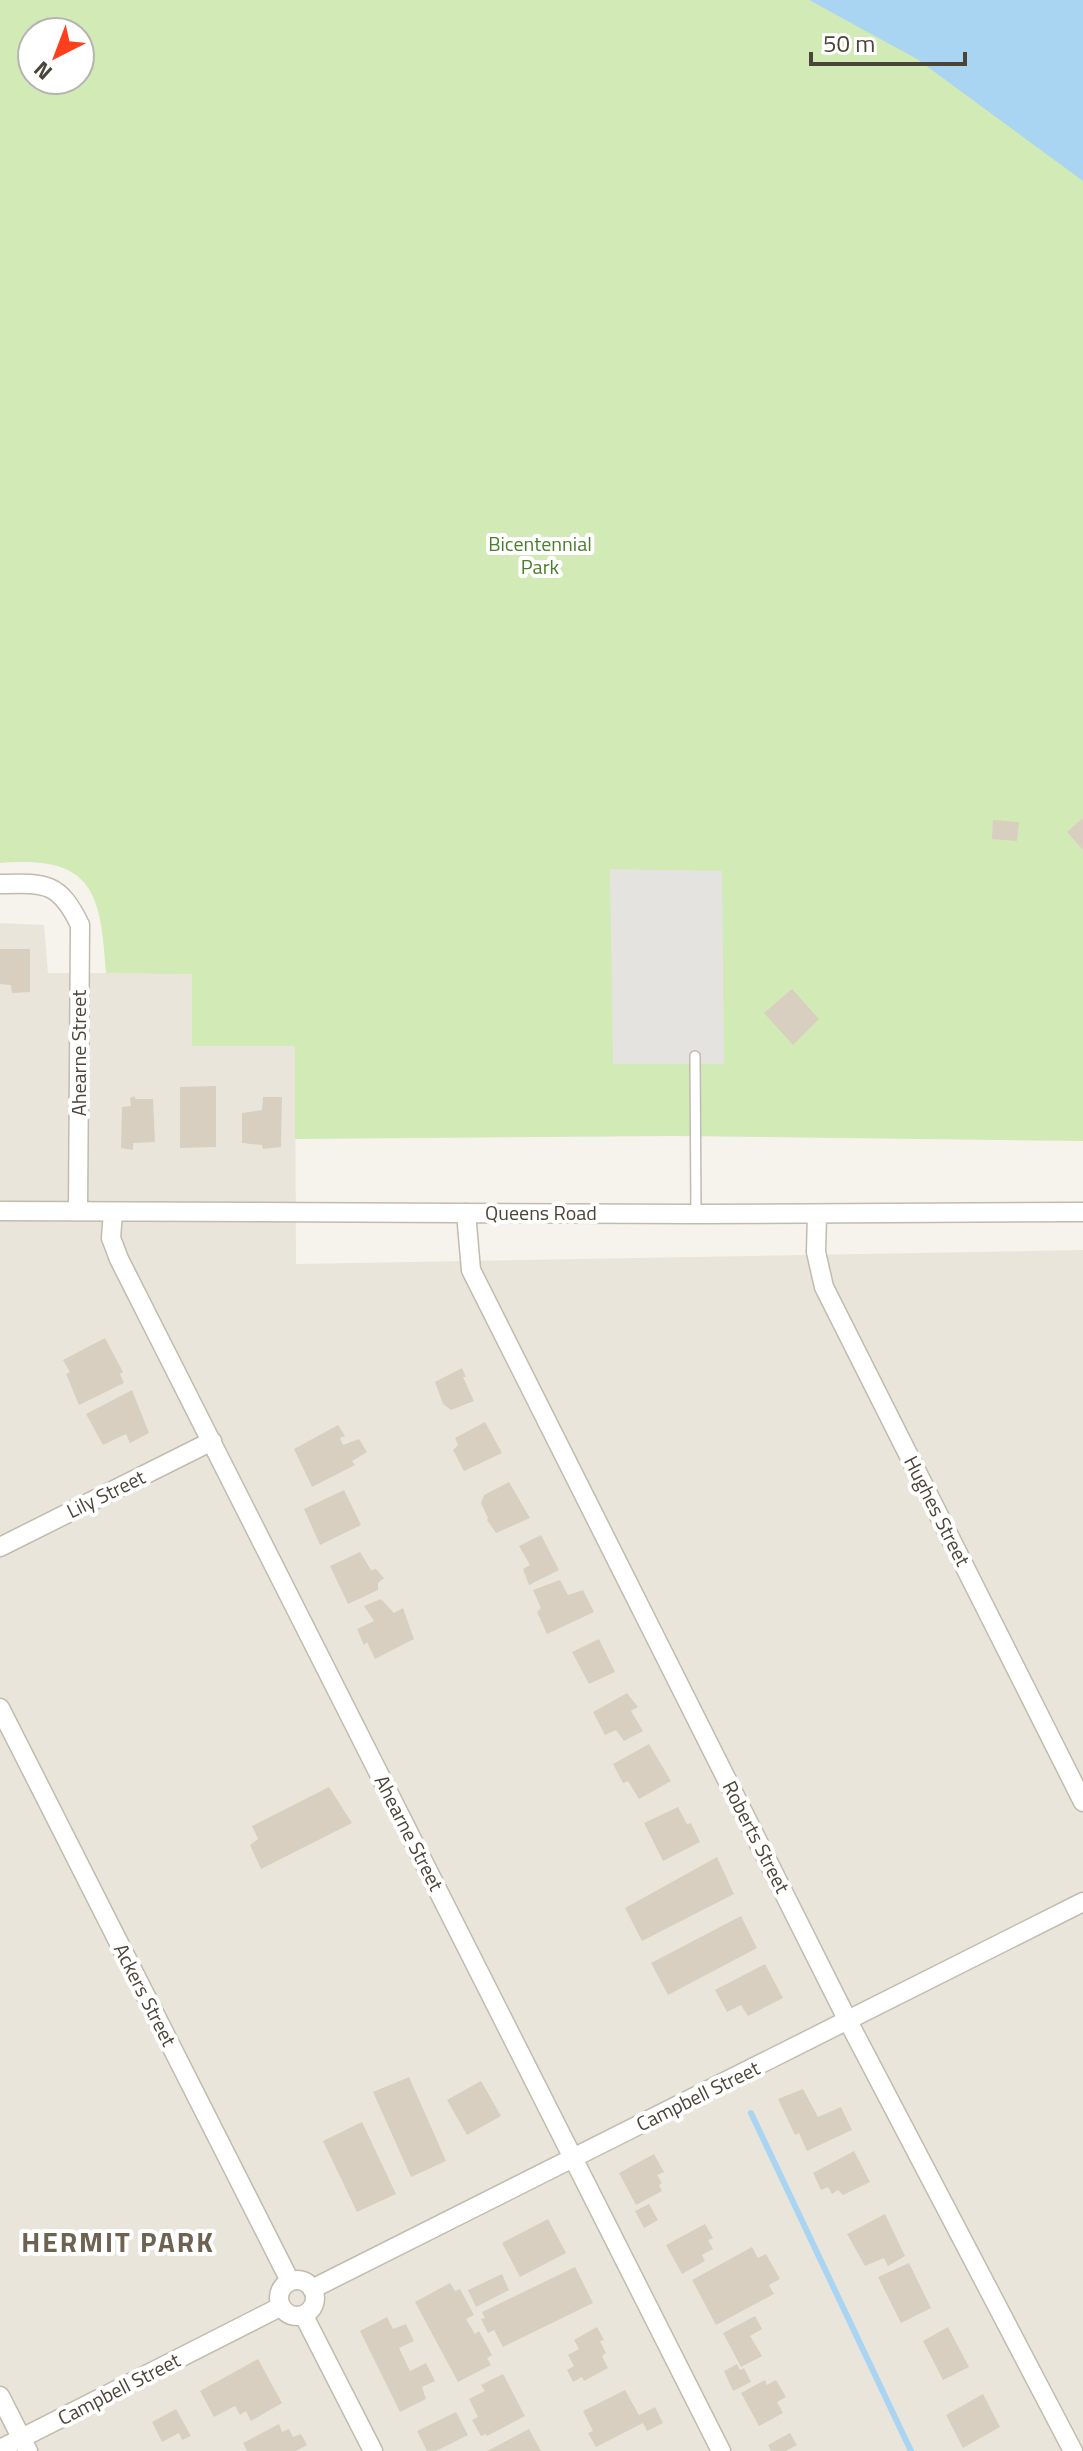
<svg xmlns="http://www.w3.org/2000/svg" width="1083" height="2451" viewBox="0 0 1083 2451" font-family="'Titillium Web',sans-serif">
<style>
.residential{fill:#eae5da}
.green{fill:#d2eab5;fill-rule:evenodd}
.parking{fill:#e5e3e0}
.water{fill:#a9d4f2}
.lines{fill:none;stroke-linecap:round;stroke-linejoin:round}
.stream{stroke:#a9d4f2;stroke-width:6}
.building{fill:#d8cfc1}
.lane-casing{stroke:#c2bbae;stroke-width:12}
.street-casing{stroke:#c2bbae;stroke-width:21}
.lane{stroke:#fff;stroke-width:9}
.street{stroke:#fff;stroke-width:18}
.labels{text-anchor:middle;stroke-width:8;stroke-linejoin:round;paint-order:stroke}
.park-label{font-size:20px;fill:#4a7f2a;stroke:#fff}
.street-label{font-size:20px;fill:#4b4439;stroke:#fff}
.district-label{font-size:28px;font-weight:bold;letter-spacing:2px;fill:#6e6250;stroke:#fff}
</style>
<rect width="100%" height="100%" fill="#f6f3ec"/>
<path class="residential" d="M0,923L44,925L48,973H192V1046H295L296,1264L1083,1250V2451H0Z"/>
<path class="green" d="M0,0H809L917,58L1079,176L1083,181V1141L674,1136L295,1139V1046H192V974L106,973C101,891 92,855 0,863ZM32,32H80V80H32Z"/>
<path class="parking" d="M610,869L722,871L724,1064H613Z"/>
<path class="water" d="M809,0H1083V181L917,59Z"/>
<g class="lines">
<path class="stream" d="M751,2113L911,2451"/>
</g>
<path class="building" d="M1083,818V850L1067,832Z
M993,820L1019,822L1017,841L992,839Z
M0,949H30V992L12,993L11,985L0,984Z
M792,989L819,1019L793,1045L764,1013Z
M216,1086V1147L180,1148V1087Z
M134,1096L136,1099H153L155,1142L133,1143V1150L121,1148L122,1107L131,1106L130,1098Z
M263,1097H282L281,1147L263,1149L262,1145L242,1143V1113L262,1110Z
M105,1338L123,1372L120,1374L124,1383L79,1405L66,1374L70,1372L63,1360Z
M462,1368L466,1377H463L474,1401L451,1410L443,1404L435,1382Z
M132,1390L149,1433L130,1443L126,1434L103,1445L86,1414Z
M485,1422L502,1453L464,1471L453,1450L458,1445L455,1438Z
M338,1425L345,1436L340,1438L343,1445L359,1439L367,1452L352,1461L355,1465L312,1487L294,1449Z
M509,1482L530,1518L496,1533L487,1520L488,1518L481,1503L484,1495Z
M344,1490L361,1525L320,1545L304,1509Z
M541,1535L559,1570L529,1585L523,1569L530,1565L519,1546Z
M360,1552L371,1570L376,1569L384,1578L378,1583V1590L348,1604L330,1566Z
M560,1580L568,1595L583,1590L594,1612L547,1634L537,1612L541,1608L533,1590Z
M381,1599L394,1613L403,1608L414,1639L375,1659L367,1642L364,1645L357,1629L374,1621L364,1606Z
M599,1639L615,1672L589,1684L572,1652Z
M627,1693L638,1707L631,1711L643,1731L624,1741L616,1730L605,1735L593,1712Z
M649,1744L671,1781L639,1799L628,1781L623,1783L613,1764Z
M329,1787L352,1823L261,1869L250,1845L258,1839L252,1826Z
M678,1807L687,1824L691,1823L700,1842L663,1861L644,1823Z
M717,1857L734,1894L642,1941L625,1908Z
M741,1916L757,1948L668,1995L651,1963Z
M765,1964L783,1998L748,2016L741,2005L727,2012L715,1990Z
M409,2077L446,2161L411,2177L373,2092Z
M481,2081L501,2116L467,2135L447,2100Z
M803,2089L818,2117L841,2107L852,2130L807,2151L799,2133L795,2135L778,2099Z
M362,2122L396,2194L357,2212L323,2141Z
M854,2151L870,2182L843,2195L838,2190L832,2194L828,2187L821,2190L813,2173Z
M654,2154L664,2172L657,2175L662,2183L659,2185L662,2191L636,2205L619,2173Z
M649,2204L658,2220L644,2228L635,2211Z
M885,2214L905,2256L888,2266L884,2258L865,2266L847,2234Z
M548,2219L566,2253L520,2277L502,2243Z
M705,2224L713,2238L708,2240L713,2249L702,2255L705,2261L682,2274L666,2245Z
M752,2247L758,2258L766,2254L780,2279L769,2285L774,2294L716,2325L692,2280Z
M909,2263L931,2308L901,2323L878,2277Z
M575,2267L593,2303L503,2347L494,2330L488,2333L481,2319L485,2318L482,2312Z
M502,2274L509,2290L476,2307L468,2290Z
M450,2283L455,2291L460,2289L474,2315L466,2319L475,2334L479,2331L492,2355L487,2358L491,2365L458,2382L415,2302Z
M755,2316L762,2329L750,2336L762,2356L741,2367L723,2333Z
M387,2317L393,2329L406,2324L414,2341L399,2348L410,2371L426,2363L435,2381L422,2387L426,2399L400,2412L360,2331Z
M597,2327L604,2340L600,2341L606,2353L602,2356L608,2368L584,2381L582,2377L573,2382L567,2370L574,2366L568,2355L579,2349L574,2340Z
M948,2327L969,2367L943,2380L923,2341Z
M258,2359L282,2403L251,2421L246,2411L240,2415L235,2406L214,2417L200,2391Z
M737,2364L740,2370L744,2368L751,2382L733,2391L724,2371Z
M503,2374L525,2416L487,2436L486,2434L481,2436L472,2420L478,2417L469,2399L485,2391L481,2385Z
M765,2380L767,2385L776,2380L786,2397L777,2402L783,2413L759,2426L741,2393Z
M625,2390L639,2415L655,2407L663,2423L647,2431L643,2423L596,2447L588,2433L593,2431L583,2411Z
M983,2394L1000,2427L963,2448L946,2415Z
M176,2409L191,2436L182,2440L179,2433L162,2442L152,2422Z
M456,2412L468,2435L436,2451H427L417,2431Z
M279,2424L282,2432L289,2429L293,2437L301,2434L307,2445L296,2451H247L243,2443Z
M529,2429L541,2451H487Z
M790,2433L797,2445L786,2451H771L768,2445Z"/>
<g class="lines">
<defs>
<path id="lane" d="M695,1056L696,1214"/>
<path id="street" d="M0,884C44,883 59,881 80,925L78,1211
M0,1211L696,1214L1083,1212
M113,1212L111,1238L119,1259L721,2451
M466,1213L471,1270L848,2021L1073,2451
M817,1214L816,1252L824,1287L1083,1802
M0,1547L212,1441
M0,1708L290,2281
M279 2298a18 18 0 1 1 36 0a18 18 0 1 1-36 0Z
M312,2289L1083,1902
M304,2316L373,2451
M0,2396L28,2451
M0,2449L280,2307"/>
</defs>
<use href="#lane" class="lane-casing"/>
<use href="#street" class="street-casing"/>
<use href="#lane" class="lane"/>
<use href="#street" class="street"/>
</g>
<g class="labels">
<g class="park-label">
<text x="540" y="551">Bicentennial<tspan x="540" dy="23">Park</tspan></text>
</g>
<g class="street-label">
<text transform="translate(79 1053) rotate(-90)" y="7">Ahearne Street</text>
<text x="541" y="1220">Queens Road</text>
<text transform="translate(106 1494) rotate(-26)" y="7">Lily Street</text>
<text transform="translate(937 1511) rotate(63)" y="7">Hughes Street</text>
<text transform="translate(409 1833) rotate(63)" y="7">Ahearne Street</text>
<text transform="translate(756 1837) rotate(63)" y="7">Roberts Street</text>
<text transform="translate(145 1995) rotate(63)" y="7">Ackers Street</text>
<text transform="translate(698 2096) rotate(-26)" y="7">Campbell Street</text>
<text transform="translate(119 2389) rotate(-27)" y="7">Campbell Street</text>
</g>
<g class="district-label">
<text x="118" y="2252">HERMIT PARK</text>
</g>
</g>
<g transform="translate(56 56) rotate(222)"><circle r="38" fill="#ffffff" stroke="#b7b4b0" stroke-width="2"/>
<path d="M0-6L14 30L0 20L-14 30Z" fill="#fc3f1d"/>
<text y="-12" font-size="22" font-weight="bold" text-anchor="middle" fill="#4b4439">N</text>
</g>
<path d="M811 52v12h154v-12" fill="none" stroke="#4b4439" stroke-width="4"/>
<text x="823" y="52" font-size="24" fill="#4b4439" stroke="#ffffff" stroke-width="6" paint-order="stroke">50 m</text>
</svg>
